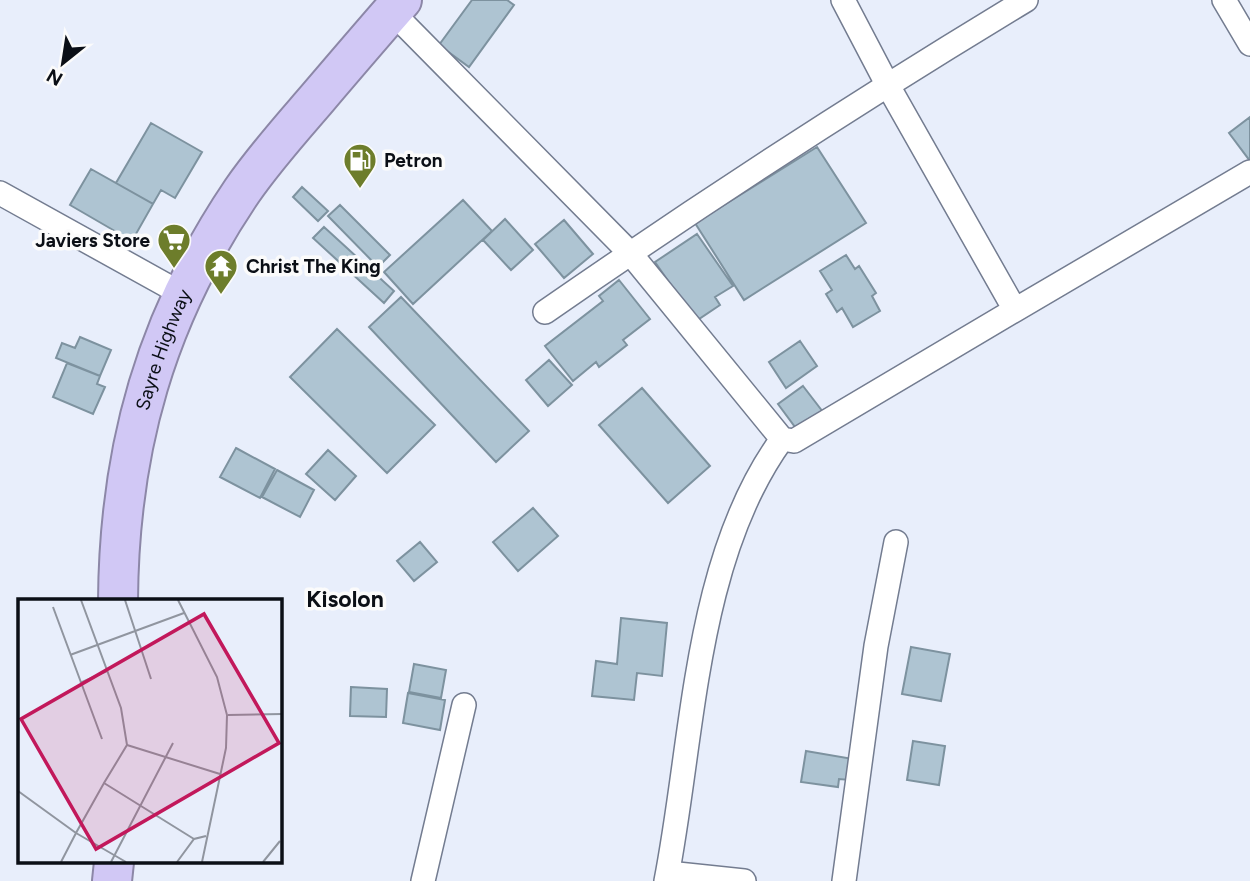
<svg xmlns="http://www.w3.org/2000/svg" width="1250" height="881" viewBox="0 0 1250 881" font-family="Figtree,sans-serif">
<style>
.building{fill:#aec4d2;stroke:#7d929f;stroke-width:2}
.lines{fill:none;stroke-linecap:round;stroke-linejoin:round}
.street-casing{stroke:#737c90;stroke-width:26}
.highway-casing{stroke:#8c87a7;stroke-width:42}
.street{stroke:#fff;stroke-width:23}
.highway{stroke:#d1c8f5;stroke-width:38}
.labels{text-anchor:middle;stroke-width:7;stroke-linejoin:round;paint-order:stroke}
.poi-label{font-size:19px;font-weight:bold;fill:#0b0f16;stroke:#fbfbfb;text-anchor:start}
.street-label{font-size:19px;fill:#0b0f16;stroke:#fbfbfb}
.quarter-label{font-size:23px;font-weight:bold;fill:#0b0f16;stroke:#fbfbfb}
.inset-road{fill:none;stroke:#90959f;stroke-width:2}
.view{fill:#c2185b;fill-opacity:0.15;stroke:#c2185b;stroke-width:3.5}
.inset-edge{fill:none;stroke:#0b0f16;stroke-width:3.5}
</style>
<rect width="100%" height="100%" fill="#e8eefb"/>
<path class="building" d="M472,0H507L514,5L469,67L439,45Z
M1250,117V161L1229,133Z
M151,123L202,152L175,198L161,190L153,204L116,183Z
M817,147L866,223L744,300L695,223Z
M91,169L153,204L132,241L70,205Z
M302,187L328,211L318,221L293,197Z
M463,200L492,231L413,304L384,272Z
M340,205L390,255L378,267L328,216Z
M505,219L533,250L511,270L483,240Z
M564,220L593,254L564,278L535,244Z
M324,227L394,291L384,303L313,238Z
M697,234L733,286L715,297L720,305L696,321L655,262Z
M846,255L855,269L859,266L876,293L872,296L880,311L853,327L842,308L837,312L826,294L832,290L820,271Z
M619,280L650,319L623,340L627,345L599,367L596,362L573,381L545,346L603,301L599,296Z
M401,297L529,431L496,462L369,327Z
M337,329L435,425L387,473L290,377Z
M80,337L111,350L100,376L56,358L62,343L75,348Z
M800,341L817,366L786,388L769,362Z
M549,360L572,385L548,406L526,380Z
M67,363L100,376L97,384L105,387L93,414L53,397Z
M803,386L823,412L798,431L778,404Z
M642,388L710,466L668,503L599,425Z
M236,448L275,469L260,498L220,477Z
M328,450L356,476L335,500L306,474Z
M277,470L314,490L300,517L262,497Z
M533,508L558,536L518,571L493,542Z
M420,542L437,562L414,581L397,561Z
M621,618L667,623L662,676L637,673L634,700L592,696L596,661L617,664Z
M911,647L950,654L941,701L902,694Z
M414,664L446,670L441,698L409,692Z
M351,687L387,689L386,717L350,716Z
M408,693L445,700L440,730L403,723Z
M913,741L945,746L939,785L907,780Z
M806,751L853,759L850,780L839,779L838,787L801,782Z"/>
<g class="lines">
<defs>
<path id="street" d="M1224,0L1250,44
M392,12L630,253L782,439L794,441L1015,310L887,84L843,0
M0,193L182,294
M1015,310L1250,172
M545,312C702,203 862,99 1026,0
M668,873L744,881
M423,881L464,705
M666,881C694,738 694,560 782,439
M844,881L876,646L896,542"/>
<g id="highway">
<path id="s1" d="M118,601C119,448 156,318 242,191C264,159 290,130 315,101C344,67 373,33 402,0"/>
<path d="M112,881L114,862"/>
</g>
</defs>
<use href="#street" class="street-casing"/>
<use href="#highway" class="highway-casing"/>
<use href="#street" class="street"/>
<use href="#highway" class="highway"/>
</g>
<defs>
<symbol id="fuel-pin" viewBox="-11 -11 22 30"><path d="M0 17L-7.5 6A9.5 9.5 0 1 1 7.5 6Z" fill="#6d7d2b" stroke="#fbfbfb"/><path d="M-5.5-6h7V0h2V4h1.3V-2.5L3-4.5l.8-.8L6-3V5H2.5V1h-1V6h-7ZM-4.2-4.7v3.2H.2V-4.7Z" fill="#fff"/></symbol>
<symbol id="supermarket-pin" viewBox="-11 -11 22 30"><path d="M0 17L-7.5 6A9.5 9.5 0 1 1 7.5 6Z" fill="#6d7d2b" stroke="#fbfbfb"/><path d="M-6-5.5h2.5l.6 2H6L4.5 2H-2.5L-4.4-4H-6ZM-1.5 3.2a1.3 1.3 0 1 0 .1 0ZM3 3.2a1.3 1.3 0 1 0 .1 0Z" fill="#fff"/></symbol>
<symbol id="temple-pin" viewBox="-11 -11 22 30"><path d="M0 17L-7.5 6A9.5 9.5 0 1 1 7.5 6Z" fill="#6d7d2b" stroke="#fbfbfb"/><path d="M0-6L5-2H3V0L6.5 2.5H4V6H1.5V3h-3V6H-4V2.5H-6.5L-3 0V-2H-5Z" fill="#fff"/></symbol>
</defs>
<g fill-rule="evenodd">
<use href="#fuel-pin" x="341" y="141" width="38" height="52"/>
<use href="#supermarket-pin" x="155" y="221" width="38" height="52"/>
<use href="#temple-pin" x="202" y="247" width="38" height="52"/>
</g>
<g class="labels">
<g class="poi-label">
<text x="384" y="167">Petron</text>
<text x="150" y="247" text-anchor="end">Javiers Store</text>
<text x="246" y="273">Christ The King</text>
</g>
<g class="street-label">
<text dy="7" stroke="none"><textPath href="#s1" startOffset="257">Sayre Highway</textPath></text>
</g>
<g class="quarter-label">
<text x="345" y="607">Kisolon</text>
</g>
</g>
<g transform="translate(18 599)">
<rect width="264" height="264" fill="#e8eefb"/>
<path class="inset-road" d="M63,1L103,109L109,146M107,1L133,80M160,1L199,78L209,116L208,149L184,263M35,8L84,140M52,56L166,14M62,84L89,72M210,116L264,115M86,184L58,234L108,263M0,192L58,234L43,263M176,240L86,184L109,146L202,175M93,263L155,144M159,263L176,240L188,237M245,263L262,242"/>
<path class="view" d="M186,15L261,144L78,250L3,120Z"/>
<rect width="264" height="264" class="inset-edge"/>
</g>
<g transform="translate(63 63) rotate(210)" stroke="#fbfbfb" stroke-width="5" paint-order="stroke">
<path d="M0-5L12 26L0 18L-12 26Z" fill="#0b0f16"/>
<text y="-10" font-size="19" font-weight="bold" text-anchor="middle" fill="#0b0f16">N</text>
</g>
</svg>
